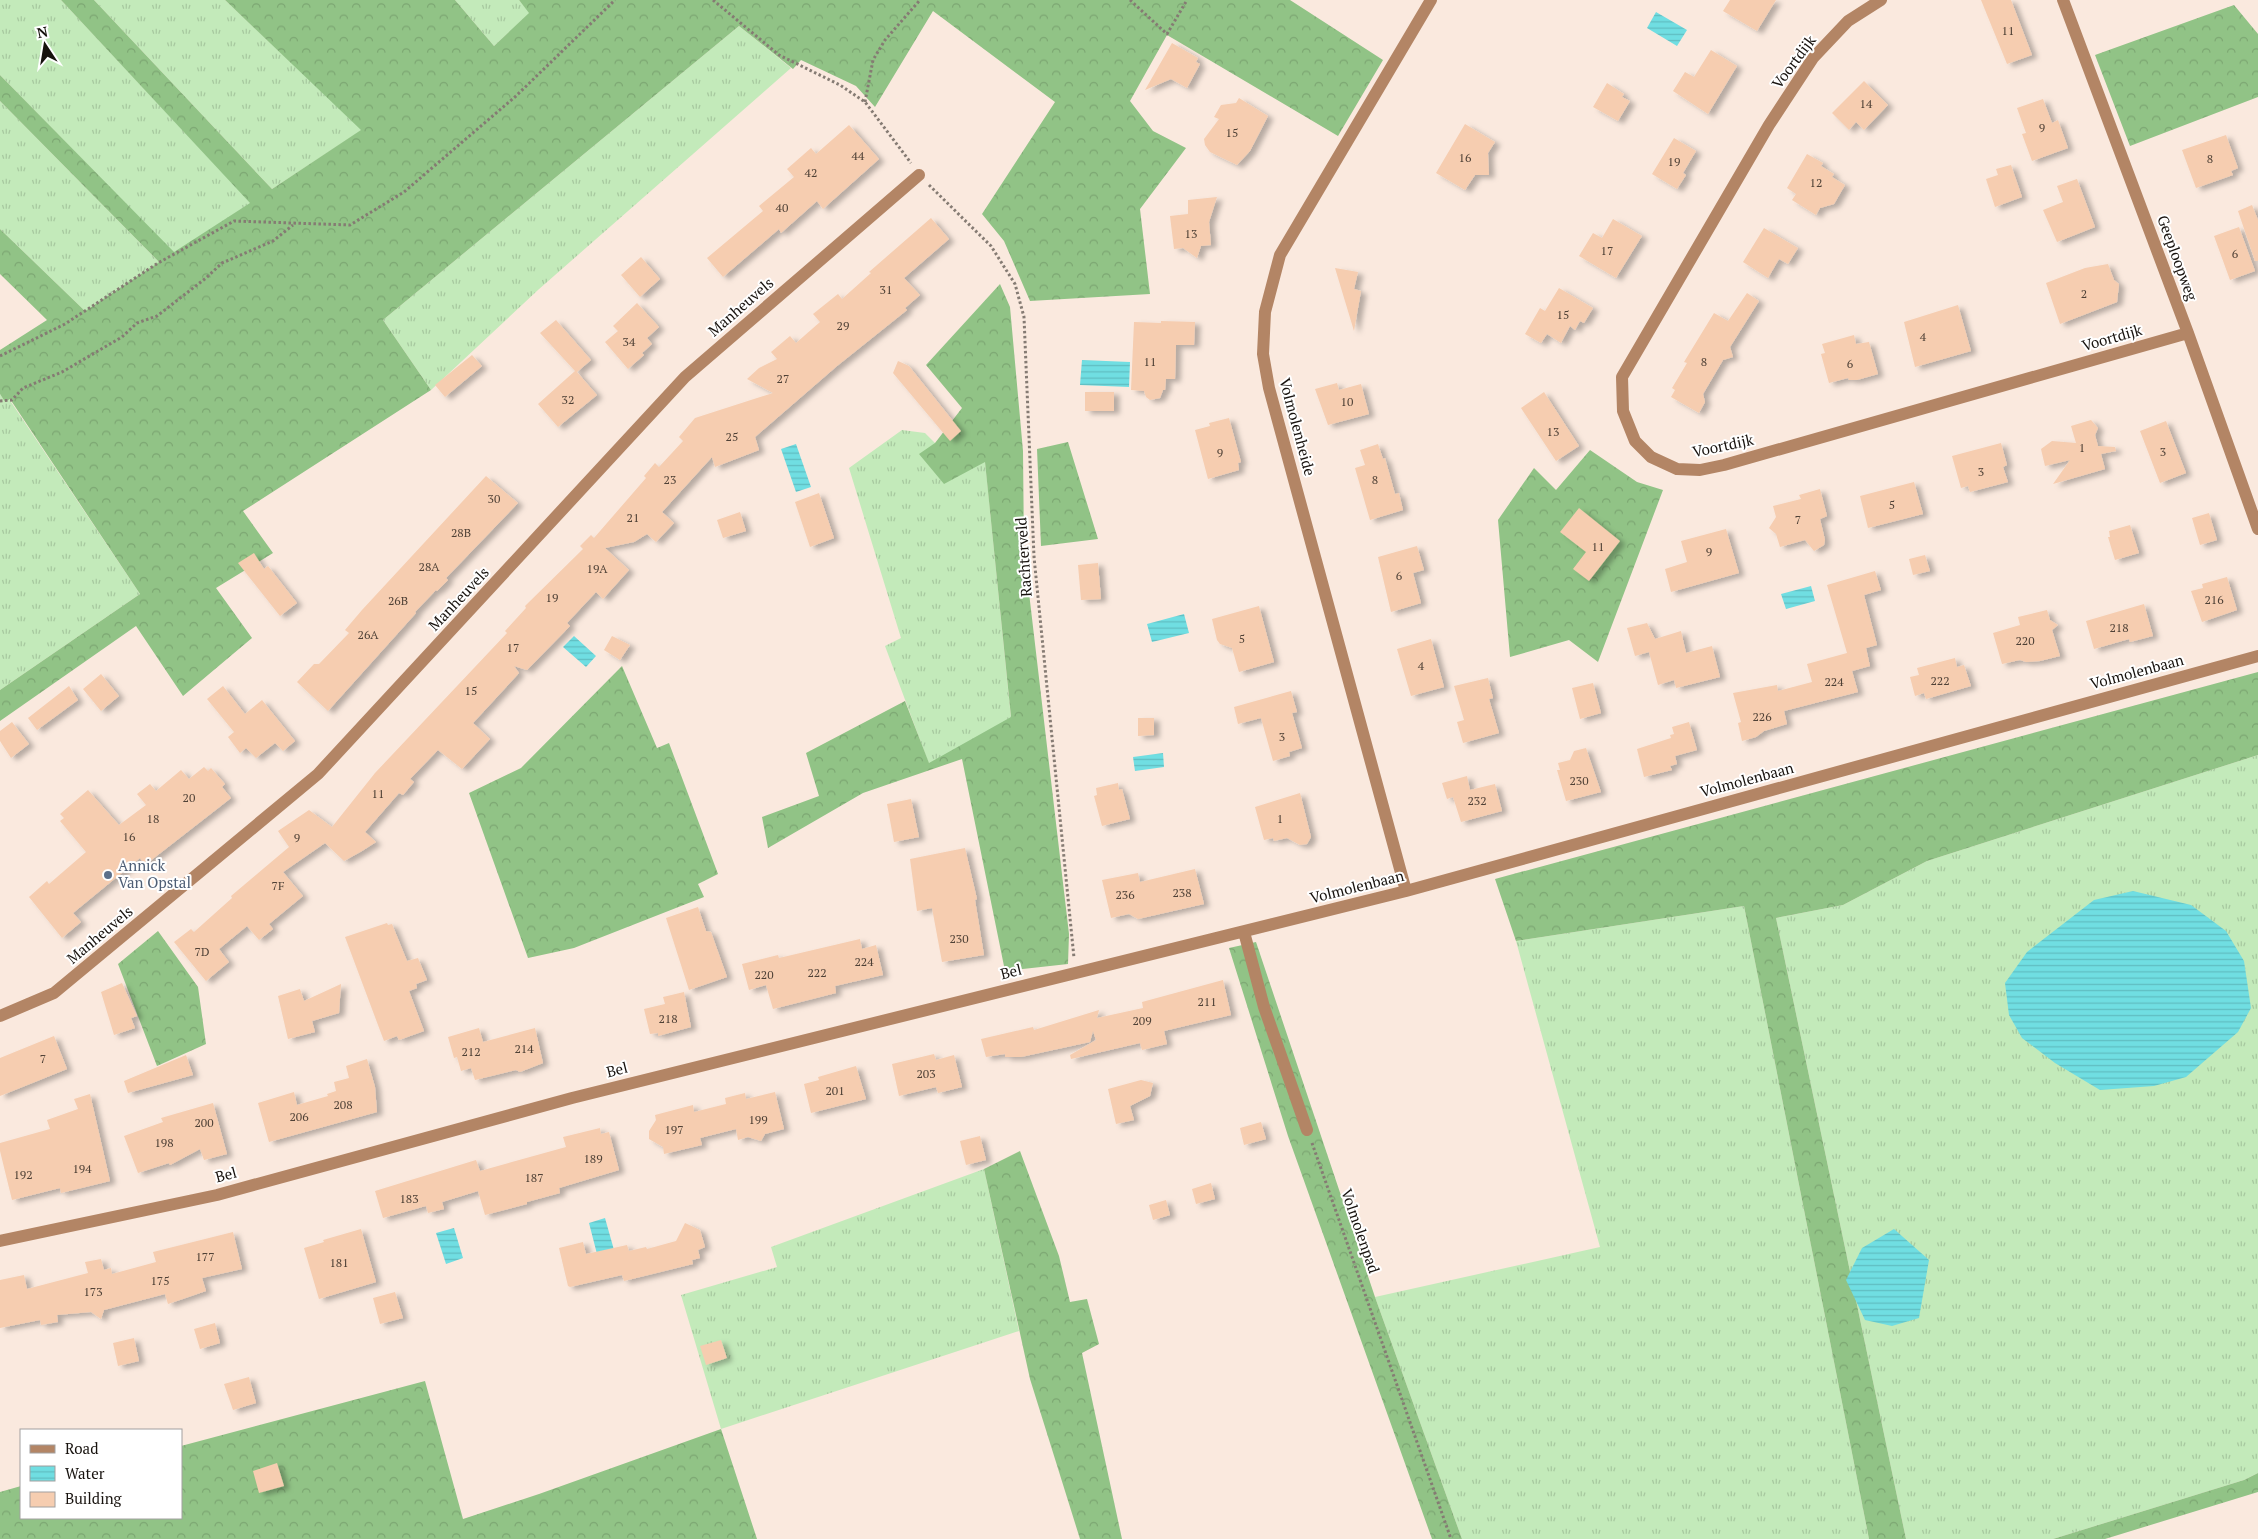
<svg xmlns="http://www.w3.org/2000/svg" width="2258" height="1539" viewBox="0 0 2258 1539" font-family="'PT Serif',serif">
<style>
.grass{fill:url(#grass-tufts)}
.forest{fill:url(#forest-crowns)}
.water{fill:url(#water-rules)}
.building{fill:#f6cdb0;filter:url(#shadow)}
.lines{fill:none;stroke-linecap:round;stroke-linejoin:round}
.path{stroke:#857b73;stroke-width:3;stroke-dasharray:2.5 2.5;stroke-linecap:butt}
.minor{stroke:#b38565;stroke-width:12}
.service-dot{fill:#5c6f8a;stroke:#fff;stroke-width:2}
.labels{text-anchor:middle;stroke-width:4;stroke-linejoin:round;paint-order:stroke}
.number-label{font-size:12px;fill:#4f4136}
.street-label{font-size:15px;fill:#17120e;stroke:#fff}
.service-label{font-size:15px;fill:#4e5e75;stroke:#fff;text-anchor:start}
</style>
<defs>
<pattern id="grass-tufts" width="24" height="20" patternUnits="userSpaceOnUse" patternTransform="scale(1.25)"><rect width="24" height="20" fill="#c3eaba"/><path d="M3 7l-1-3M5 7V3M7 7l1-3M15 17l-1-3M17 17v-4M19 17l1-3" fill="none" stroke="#a7c89f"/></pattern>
<pattern id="forest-crowns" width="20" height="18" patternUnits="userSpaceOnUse" patternTransform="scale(1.25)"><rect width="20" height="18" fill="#91c386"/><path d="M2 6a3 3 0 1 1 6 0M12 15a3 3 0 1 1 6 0" fill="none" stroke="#7ca672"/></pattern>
<pattern id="water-rules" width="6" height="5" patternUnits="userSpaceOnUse" patternTransform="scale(1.25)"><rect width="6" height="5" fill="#70dee2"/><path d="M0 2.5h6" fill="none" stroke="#60bdc1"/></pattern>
<filter id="shadow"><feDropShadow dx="5.5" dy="3" stdDeviation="2.5" flood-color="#0004"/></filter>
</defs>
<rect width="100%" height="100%" fill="#fae9de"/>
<path class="grass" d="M0,0H61L251,203L174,253L0,75Z
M94,0H225L362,130L272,189Z
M455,0H519L530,13L494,46Z
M739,26L791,68L538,290L431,390L383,320Z
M0,101L159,262L85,311L0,229Z
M0,394L5,402L9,399L140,594L0,690Z
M902,430L925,433L935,443L985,461L1011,718L929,764L885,646L901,638L849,468Z
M2258,755V1473L2244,1480L2053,1539H1906L1776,918L1843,905L1927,861Z
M1744,906L1869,1539H1462L1375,1297L1600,1247L1516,941Z
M984,1169L1019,1331L721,1429L681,1295L777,1267L771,1247Z"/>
<path class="forest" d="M61,0H94L272,189L361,130L225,0H455L494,46L529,13L519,0H1290L1383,60L1338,136L1167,35L1130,101L1153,131L1186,148L1140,209L1150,294L1030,301L1004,241L982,214L1055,102L933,11L875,107L856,86L801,60L793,69L739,26L383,320L431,390L243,511L273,553L216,588L252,638L183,696L136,626L0,721V690L140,594L10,399L5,402L0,394V350L47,320L0,274V229L85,311L159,262L0,101V75L174,252L250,203Z
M2234,5L2258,34V97L2130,146L2095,55Z
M1000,284L1010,307L1023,451L1024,550L1069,934L1068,964L1005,971L962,759L863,793L768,848L762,817L819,796L806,753L905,701L929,763L1011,717L985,462L944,484L919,454L935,443L962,408L926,365Z
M1068,442L1098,539L1041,546L1037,449Z
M1590,450L1637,482L1663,490L1598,662L1569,640L1510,657L1498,520L1534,468L1556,490Z
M622,666L657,748L669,743L718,874L698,884L704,897L574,948L528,958L469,793L521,768Z
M2258,672V755L1927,861L1843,905L1776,918L1906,1539H1869L1744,906L1516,941L1495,879Z
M158,931L198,987L206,1044L157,1066L118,964Z
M1256,942L1375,1297L1462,1539H1432L1288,1136L1229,948Z
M1020,1151L1059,1256L1070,1302L1087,1299L1099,1344L1082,1353L1122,1539H1080L1030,1379L984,1169Z
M425,1381L463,1519L539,1494L721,1429L757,1539H0V1492L21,1486V1518H181V1446Z
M2258,1473V1492L2105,1539H2053L2244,1480Z"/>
<path class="water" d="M1656,12L1687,30L1677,46L1647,28Z
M1082,360L1130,362L1129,387L1080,385Z
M796,444L811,487L796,492L781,449Z
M1811,586L1815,601L1786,609L1781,594Z
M1184,614L1189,633L1152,642L1147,624Z
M574,636L596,656L586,667L563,647Z
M1163,753L1164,767L1135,771L1133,757Z
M2133,891L2191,905L2226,931L2244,961L2251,1008L2238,1032L2186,1077L2154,1086L2100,1090L2055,1063L2022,1038L2009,1015L2005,983L2027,952L2094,900Z
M605,1218L614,1250L597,1254L589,1223Z
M454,1228L463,1258L446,1264L436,1233Z
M1894,1229L1929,1260L1919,1318L1892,1326L1865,1320L1846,1280L1862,1248Z"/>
<path class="building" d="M1730,0H1776L1757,31L1723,11Z
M1981,0H2011L2032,55L2007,64Z
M1172,43L1198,58L1196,62L1200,64L1187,88L1171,79L1145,90Z
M1711,50L1737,66L1708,114L1673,91L1685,72L1694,77Z
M1864,81L1888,105L1864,130L1856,122L1849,130L1832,113Z
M1607,83L1624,94L1622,97L1630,101L1618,121L1593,107Z
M1239,98L1268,116L1250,151L1237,165L1210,152L1205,145L1204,139L1219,119L1214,117L1221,105L1236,103Z
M2043,99L2052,123L2058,120L2068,148L2032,161L2022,134L2026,133L2017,108Z
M1465,124L1495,142L1488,153L1489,175H1475L1465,190L1436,173Z
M849,125L879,159L823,209L817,201L781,233L779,229L723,277L707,258L763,211L759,206L794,177L787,169L811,148L816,154Z
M2226,135L2238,168L2231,171L2233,175L2196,188L2182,150Z
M1674,138L1696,151L1683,173L1686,175L1677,189L1652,174Z
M1807,154L1823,163L1821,166L1834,174L1832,177L1845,185L1834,204L1820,208L1816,215L1792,200L1796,194L1787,188Z
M2011,165L2022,197L1995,207L1986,179L1998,175L1996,169Z
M2077,179L2095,227L2057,242L2043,210L2063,202L2057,186Z
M1217,197L1209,222L1211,245L1201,246L1197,258L1183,248L1174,249L1170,216L1188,214V200Z
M2252,205L2258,220V261H2255L2238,211Z
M931,218L949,239L904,278L920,295L905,308L907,310L837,366L755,437L759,450L715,467L712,457L662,512L674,523L656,542L647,534L634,542L605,548L629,570L603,599L596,592L567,623L570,626L527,670L514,666L519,673L473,723L490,739L462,769L438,750L410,779L414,782L403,795L399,793L365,832L376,842L362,851L344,861L325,843L283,872L303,896L269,924L273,929L259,940L247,926L219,949L229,962L206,981L174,942L191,929L194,932L232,898L231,896L289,847L278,831L309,810L332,827L375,773L507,633L505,631L526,608L525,606L583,549L580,546L591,535L594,538L646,478L644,476L655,463L659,467L683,441L679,437L695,418L773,393L747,379L759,368L777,359L771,352L790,336L796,343L820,322L813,314L838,294L842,299L871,273L869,272Z
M1613,219L1642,236L1616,278L1579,256L1593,233L1602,238Z
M2239,227L2255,271L2230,280L2214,236Z
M1764,228L1798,248L1788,264L1779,259L1768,278L1743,262Z
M641,257L660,279L640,297L621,275Z
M2108,264L2114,280L2119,284L2117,302L2060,324L2046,283L2085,268Z
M1335,268L1358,272L1354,289L1361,291L1354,331Z
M1559,288L1593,308L1584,323L1580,321L1575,330L1570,326L1561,343L1547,334L1541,343L1525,334L1540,308L1545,311Z
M1747,293L1759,301L1730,347L1733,357L1723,360L1703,394L1705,402L1699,413L1671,397L1675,390L1672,388L1687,363L1684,362L1714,313L1728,321Z
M637,303L659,327L647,338L652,344L642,353L644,355L628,369L605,342L618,331L613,326Z
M1958,305L1971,351L1915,367L1904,322Z
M556,320L591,360L577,372L597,395L558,427L538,404L575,371L540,333Z
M1161,321L1195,322L1194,345H1176L1175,379H1166L1165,390H1163L1160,398L1150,400L1146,397L1144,391L1131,390L1134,322L1161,323Z
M1854,335L1856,344L1869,342L1878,374L1857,380H1849L1848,378L1829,383L1821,354L1825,353L1822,344Z
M472,355L482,366L445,397L435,385Z
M898,361L909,366L961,431L950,441L893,373Z
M1337,383L1339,390L1361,384L1369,414L1328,425L1315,389Z
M1085,392H1114V411H1085Z
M1544,392L1579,446L1556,461L1521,408Z
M1229,418L1241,462L1238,463L1239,470L1208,479L1195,430L1210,426L1209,423Z
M2091,420L2098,428L2095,435L2098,446L2115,447L2116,451L2101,454L2105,469L2053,484L2070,460L2045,466L2041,449L2052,441L2076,443L2071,426Z
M2166,421L2186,473L2160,483L2140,431Z
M2001,443L2007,465L2003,467L2008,482L1970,492L1968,486L1961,488L1952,456Z
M1378,444L1383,459L1385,458L1395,494L1399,493L1403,510L1370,520L1355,468L1365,465L1360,450Z
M486,476L518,503L446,578L448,580L437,591L436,590L415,612L416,613L328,711L297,682L314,664H319L349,633L345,630L362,610Z
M1914,482L1923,514L1868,528L1860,496Z
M1820,489L1827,516L1820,519L1825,540L1824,545L1814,551L1805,540L1780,547L1776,534L1769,528L1776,517L1773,506L1801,499L1799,495Z
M819,493L834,538L810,547L795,502Z
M1579,508L1620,541L1589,581L1573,569L1586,552L1560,532Z
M740,512L746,531L723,538L717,520Z
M2209,513L2217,540L2200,545L2192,518Z
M2130,525L2139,553L2115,560L2108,537H2110L2109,531Z
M1726,529L1739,573L1671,592L1665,569L1687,562L1681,541Z
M1417,546L1424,570L1413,573L1421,603L1391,612L1378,557Z
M254,553L264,569L268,566L297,603L280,616L238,563Z
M1925,555L1930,571L1913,575L1909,559Z
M1098,563L1101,599L1081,600L1078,565Z
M1875,571L1881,590L1864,595L1877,645L1866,648L1870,666L1852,671L1858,692L1784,711L1787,724L1764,731L1756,737L1742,741L1738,723L1741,722L1733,693L1777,685L1778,691L1812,682L1807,664L1847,653L1827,585Z
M2227,577L2237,610L2202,622L2191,591L2203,588L2202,584Z
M2144,604L2153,636L2130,642L2129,639L2094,649L2086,621Z
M1259,606L1274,662L1239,672L1232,648L1220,644L1217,640L1212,619Z
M2047,610L2050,620L2058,625L2052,630L2060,656L2040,661L2026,662L2020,660L2002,664L1993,633L2020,625L2018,617Z
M1647,623L1655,639L1681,631L1686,653L1712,646L1720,677L1676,688L1674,680L1658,685L1649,652L1635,656L1627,628Z
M612,636L630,645L620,660L604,650Z
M1431,639L1444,687L1411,696L1397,649Z
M1955,658L1957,667L1964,665L1971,686L1926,699L1924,693L1915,696L1910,677L1919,675L1917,668Z
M101,674L119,696L101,711L83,689Z
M1488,678L1493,698L1489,699L1499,733L1463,743L1457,722L1464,720L1454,686Z
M1593,683L1601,713L1580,719L1572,688Z
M69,686L78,700L37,730L28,718Z
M223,686L245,714L262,700L295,741L283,751L275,743L256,758L246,748L240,753L228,737L234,732L207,699Z
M1291,691L1297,712L1292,713L1302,748L1289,752L1290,756L1273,761L1261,718L1238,724L1234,707Z
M1138,718H1154V735L1138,736Z
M12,722L29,744L11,758L0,741V731Z
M1689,722L1697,750L1675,756L1677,764L1670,766L1672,770L1644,777L1637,749L1671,738L1670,735L1674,734L1672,727Z
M1586,748L1601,792L1566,801L1557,770H1560L1558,763L1570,760L1574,751Z
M204,767L208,771L211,768L225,784L222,787L231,798L145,865L140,858L73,913L81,922L62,938L29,897L47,881L49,884L86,852L60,821L64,818L60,814L88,790L119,825L146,805L137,794L150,784L156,791L181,770L189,779Z
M1467,776L1470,790L1495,784L1502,811L1461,822L1453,797L1447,799L1442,783Z
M1118,783L1119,790L1122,789L1130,819L1102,826L1094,796L1097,795L1096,788Z
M1300,793L1311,837L1307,844L1300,845L1287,838L1274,841L1273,838L1264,840L1255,807Z
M911,799L919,837L894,842L887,804Z
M965,848L977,899L975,900L984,955L942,962L932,908L917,911L910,859Z
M1195,869L1204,904L1138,919L1129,914L1111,918L1102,880L1138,873L1140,882Z
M698,907L706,931L711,932L727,977L689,990L666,918Z
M387,923L388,925L392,924L407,961L418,958L427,980L416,984L417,988L409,991L424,1031L399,1040L397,1036L384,1041L345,937Z
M860,939L862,949L876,945L883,975L835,986L836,993L773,1009L766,985L749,990L742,964L778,955L779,958Z
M1223,980L1231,1015L1164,1031L1167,1044L1142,1050L1140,1043L1071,1059L1070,1055L1096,1040L1093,1031L1090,1042L1021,1057H1005V1054L986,1057L981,1039L1033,1027L1034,1030L1099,1010L1097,1018L1143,1008L1142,1002Z
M122,983L137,1016L131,1018L135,1028L114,1035L101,992Z
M341,984L339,1013L312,1021L315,1032L288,1039L278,996L300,989L304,1001Z
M684,992L691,1027L658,1036V1033L650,1034L644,1009L665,1004L663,997Z
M479,1028L483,1042L535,1028L543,1063L520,1072L516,1070L475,1080L471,1068L461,1071L457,1057L454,1058L448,1037Z
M54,1036L67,1069L0,1096V1058Z
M934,1054L936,1060L954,1055L962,1087L938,1093L936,1087L899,1096L892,1064Z
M186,1055L193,1075L128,1093L124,1081Z
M367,1059L375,1087L377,1112L269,1142L258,1103L294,1092L297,1105L328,1096L327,1094L336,1091L334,1082L349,1078L346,1066Z
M856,1066L866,1099L811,1113L804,1084L819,1080L818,1077Z
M1141,1080L1153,1083L1150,1096L1130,1106L1134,1120L1116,1124L1108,1089Z
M775,1092L784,1129L765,1134L761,1141L748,1137L738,1140L736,1129L700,1138L702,1145L664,1154L663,1147L649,1139V1131L656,1120L655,1115L693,1105L694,1112L726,1104L725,1098L745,1093L746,1099Z
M90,1094L110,1181L61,1193L60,1188L12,1200L0,1151V1143L50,1129L47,1120L78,1109L74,1099Z
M213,1103L227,1154L204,1160L200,1149L170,1165L169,1163L138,1173L124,1136L163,1122L161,1118Z
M1261,1122L1266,1139L1244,1145L1240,1128Z
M600,1128L601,1134L609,1132L619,1170L559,1188L560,1193L527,1202V1204L485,1215L478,1191L442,1202L444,1209L428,1213L426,1206L383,1218L375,1191L476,1160L480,1171L566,1147L563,1137Z
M980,1136L986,1160L966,1165L960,1141Z
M1211,1183L1215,1199L1196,1204L1192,1189Z
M1166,1200L1170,1215L1153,1220L1149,1205Z
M685,1223L700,1230L705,1247L698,1250L700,1258L692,1260L693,1264L624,1281L622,1275L570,1287L568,1286L559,1248L583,1242L586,1254L627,1245L629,1251L646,1247L647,1249L676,1241Z
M361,1229L376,1282L319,1299L304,1248L324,1242L323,1240Z
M233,1232L242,1269L202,1278L206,1291L168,1304L165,1294L104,1310L101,1319L91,1312L57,1315L58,1322L41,1325L40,1320L0,1328V1280L24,1275L27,1289L88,1273L85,1262L101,1259L104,1270L111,1268L112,1274L156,1262L153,1252Z
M395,1292L403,1318L380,1324L373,1298Z
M215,1323L220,1343L200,1349L194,1329Z
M134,1338L139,1361L118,1366L113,1343Z
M721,1340L727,1358L706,1365L700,1346Z
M249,1377L256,1403L233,1410L224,1384Z
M277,1463L284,1486L259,1493L253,1471Z"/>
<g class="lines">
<path class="path" d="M713,0L779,55L840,85L865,102L911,163
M1130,0L1167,34L1187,0
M865,102L873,60L885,40L920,0
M929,185L991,246L1015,284L1024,317L1034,557L1074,958
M0,356L65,324L158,263L234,221L350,225L404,192L516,96L615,0
M0,401L12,400L23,388L62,372L122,337L137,323L157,316L206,278L222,263L273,241L293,225
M1312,1143L1451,1539"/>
<path class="minor" d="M1881,0L1848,21L1813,58L1769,125L1622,377L1623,411L1635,441L1651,457L1677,469L1700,470L1724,465L2188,333
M2063,0L2188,333L2258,529
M1406,891L1269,388L1263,354L1265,312L1280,255L1431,0
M1244,932L1264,1007L1307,1130
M0,1016L54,993L318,774L685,377L919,175
M0,1241L217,1195L572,1098L1406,891L2258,656"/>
</g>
<circle class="service-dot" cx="108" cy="875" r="5"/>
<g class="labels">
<g class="number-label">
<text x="2008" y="35">11</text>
<text x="1866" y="108">14</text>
<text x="2042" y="132">9</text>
<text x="1232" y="137">15</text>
<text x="858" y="160">44</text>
<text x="1465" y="162">16</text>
<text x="2210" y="163">8</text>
<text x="1674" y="166">19</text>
<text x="811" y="177">42</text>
<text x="1816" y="187">12</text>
<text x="782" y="212">40</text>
<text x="1191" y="238">13</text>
<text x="1607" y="255">17</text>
<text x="2235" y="258">6</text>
<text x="886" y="294">31</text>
<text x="2084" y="298">2</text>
<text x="1563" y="319">15</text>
<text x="843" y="330">29</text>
<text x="1923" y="341">4</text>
<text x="629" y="346">34</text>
<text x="1150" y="366">11</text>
<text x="1704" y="366">8</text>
<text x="1850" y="368">6</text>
<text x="783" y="383">27</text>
<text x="568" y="404">32</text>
<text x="1347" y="406">10</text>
<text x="1553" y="436">13</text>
<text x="732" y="441">25</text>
<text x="2082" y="452">1</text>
<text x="2163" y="456">3</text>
<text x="1220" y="457">9</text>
<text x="1981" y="476">3</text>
<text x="670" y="484">23</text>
<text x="1375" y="484">8</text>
<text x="494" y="503">30</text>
<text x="1892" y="509">5</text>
<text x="633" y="522">21</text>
<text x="1798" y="524">7</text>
<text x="461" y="537">28B</text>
<text x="1598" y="551">11</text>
<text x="1709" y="556">9</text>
<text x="429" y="571">28A</text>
<text x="597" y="573">19A</text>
<text x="1399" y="580">6</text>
<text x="552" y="602">19</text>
<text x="2214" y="604">216</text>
<text x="398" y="605">26B</text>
<text x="2119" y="632">218</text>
<text x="368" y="639">26A</text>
<text x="1242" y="643">5</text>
<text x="2025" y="645">220</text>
<text x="513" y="652">17</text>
<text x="1421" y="670">4</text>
<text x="1940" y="685">222</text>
<text x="1834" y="686">224</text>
<text x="471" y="695">15</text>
<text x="1762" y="721">226</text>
<text x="1282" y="741">3</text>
<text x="1579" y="785">230</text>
<text x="378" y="798">11</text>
<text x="189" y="802">20</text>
<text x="1477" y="805">232</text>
<text x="153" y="823">18</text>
<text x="1280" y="823">1</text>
<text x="129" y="841">16</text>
<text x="297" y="842">9</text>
<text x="278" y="890">7F</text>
<text x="1182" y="897">238</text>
<text x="1125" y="899">236</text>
<text x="959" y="943">230</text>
<text x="202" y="956">7D</text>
<text x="864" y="966">224</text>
<text x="817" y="977">222</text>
<text x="764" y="979">220</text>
<text x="1207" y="1006">211</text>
<text x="668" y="1023">218</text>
<text x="1142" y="1025">209</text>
<text x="524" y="1053">214</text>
<text x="471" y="1056">212</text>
<text x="43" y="1063">7</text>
<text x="926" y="1078">203</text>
<text x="835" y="1095">201</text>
<text x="343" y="1109">208</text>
<text x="299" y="1121">206</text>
<text x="758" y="1124">199</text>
<text x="204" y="1127">200</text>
<text x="674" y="1134">197</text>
<text x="164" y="1147">198</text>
<text x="593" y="1163">189</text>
<text x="82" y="1173">194</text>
<text x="23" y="1179">192</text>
<text x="534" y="1182">187</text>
<text x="409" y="1203">183</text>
<text x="205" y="1261">177</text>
<text x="339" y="1267">181</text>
<text x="160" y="1285">175</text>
<text x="93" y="1296">173</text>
</g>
<g class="street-label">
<text transform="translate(1794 62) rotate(-53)" y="5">Voortdijk</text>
<text transform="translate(2177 258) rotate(70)" y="5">Geeploopweg</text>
<text transform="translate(741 307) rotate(-41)" y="5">Manheuvels</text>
<text transform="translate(2112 338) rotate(-16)" y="5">Voortdijk</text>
<text transform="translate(1297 427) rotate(75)" y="5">Volmolenheide</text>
<text transform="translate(1723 446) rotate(-12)" y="5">Voortdijk</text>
<text transform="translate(1024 557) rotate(-94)" y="5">Rachterveld</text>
<text transform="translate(459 599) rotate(-47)" y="5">Manheuvels</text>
<text transform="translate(2137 672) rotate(-15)" y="5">Volmolenbaan</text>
<text transform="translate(1747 780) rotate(-15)" y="5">Volmolenbaan</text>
<text transform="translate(1357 887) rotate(-14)" y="5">Volmolenbaan</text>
<text transform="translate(100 935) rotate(-40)" y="5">Manheuvels</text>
<text transform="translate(1011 972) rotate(-14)" y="5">Bel</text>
<text transform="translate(617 1070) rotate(-14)" y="5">Bel</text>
<text transform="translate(226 1175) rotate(-15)" y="5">Bel</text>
<text transform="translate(1360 1231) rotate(71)" y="5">Volmolenpad</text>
</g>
<g class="service-label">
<text x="118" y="871">Annick<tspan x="118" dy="17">Van Opstal</tspan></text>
</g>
</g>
<rect x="20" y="1429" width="162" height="90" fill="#ffffff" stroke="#a2a09f"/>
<rect x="30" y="1445" width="25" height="8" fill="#b38565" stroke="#a2a09f"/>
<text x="65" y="1454" font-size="15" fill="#17120e">Road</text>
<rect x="30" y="1466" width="25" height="15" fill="url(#water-rules)" stroke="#a2a09f"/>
<text x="65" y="1479" font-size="15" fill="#17120e">Water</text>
<rect x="30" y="1492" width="25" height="15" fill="#f6cdb0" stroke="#a2a09f"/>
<text x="65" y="1504" font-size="15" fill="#17120e">Building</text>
<g transform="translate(45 45) rotate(348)" stroke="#ffffff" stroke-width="4" paint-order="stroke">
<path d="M0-4L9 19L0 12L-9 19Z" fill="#17120e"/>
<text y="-8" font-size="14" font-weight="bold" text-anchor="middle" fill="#17120e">N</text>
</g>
</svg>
